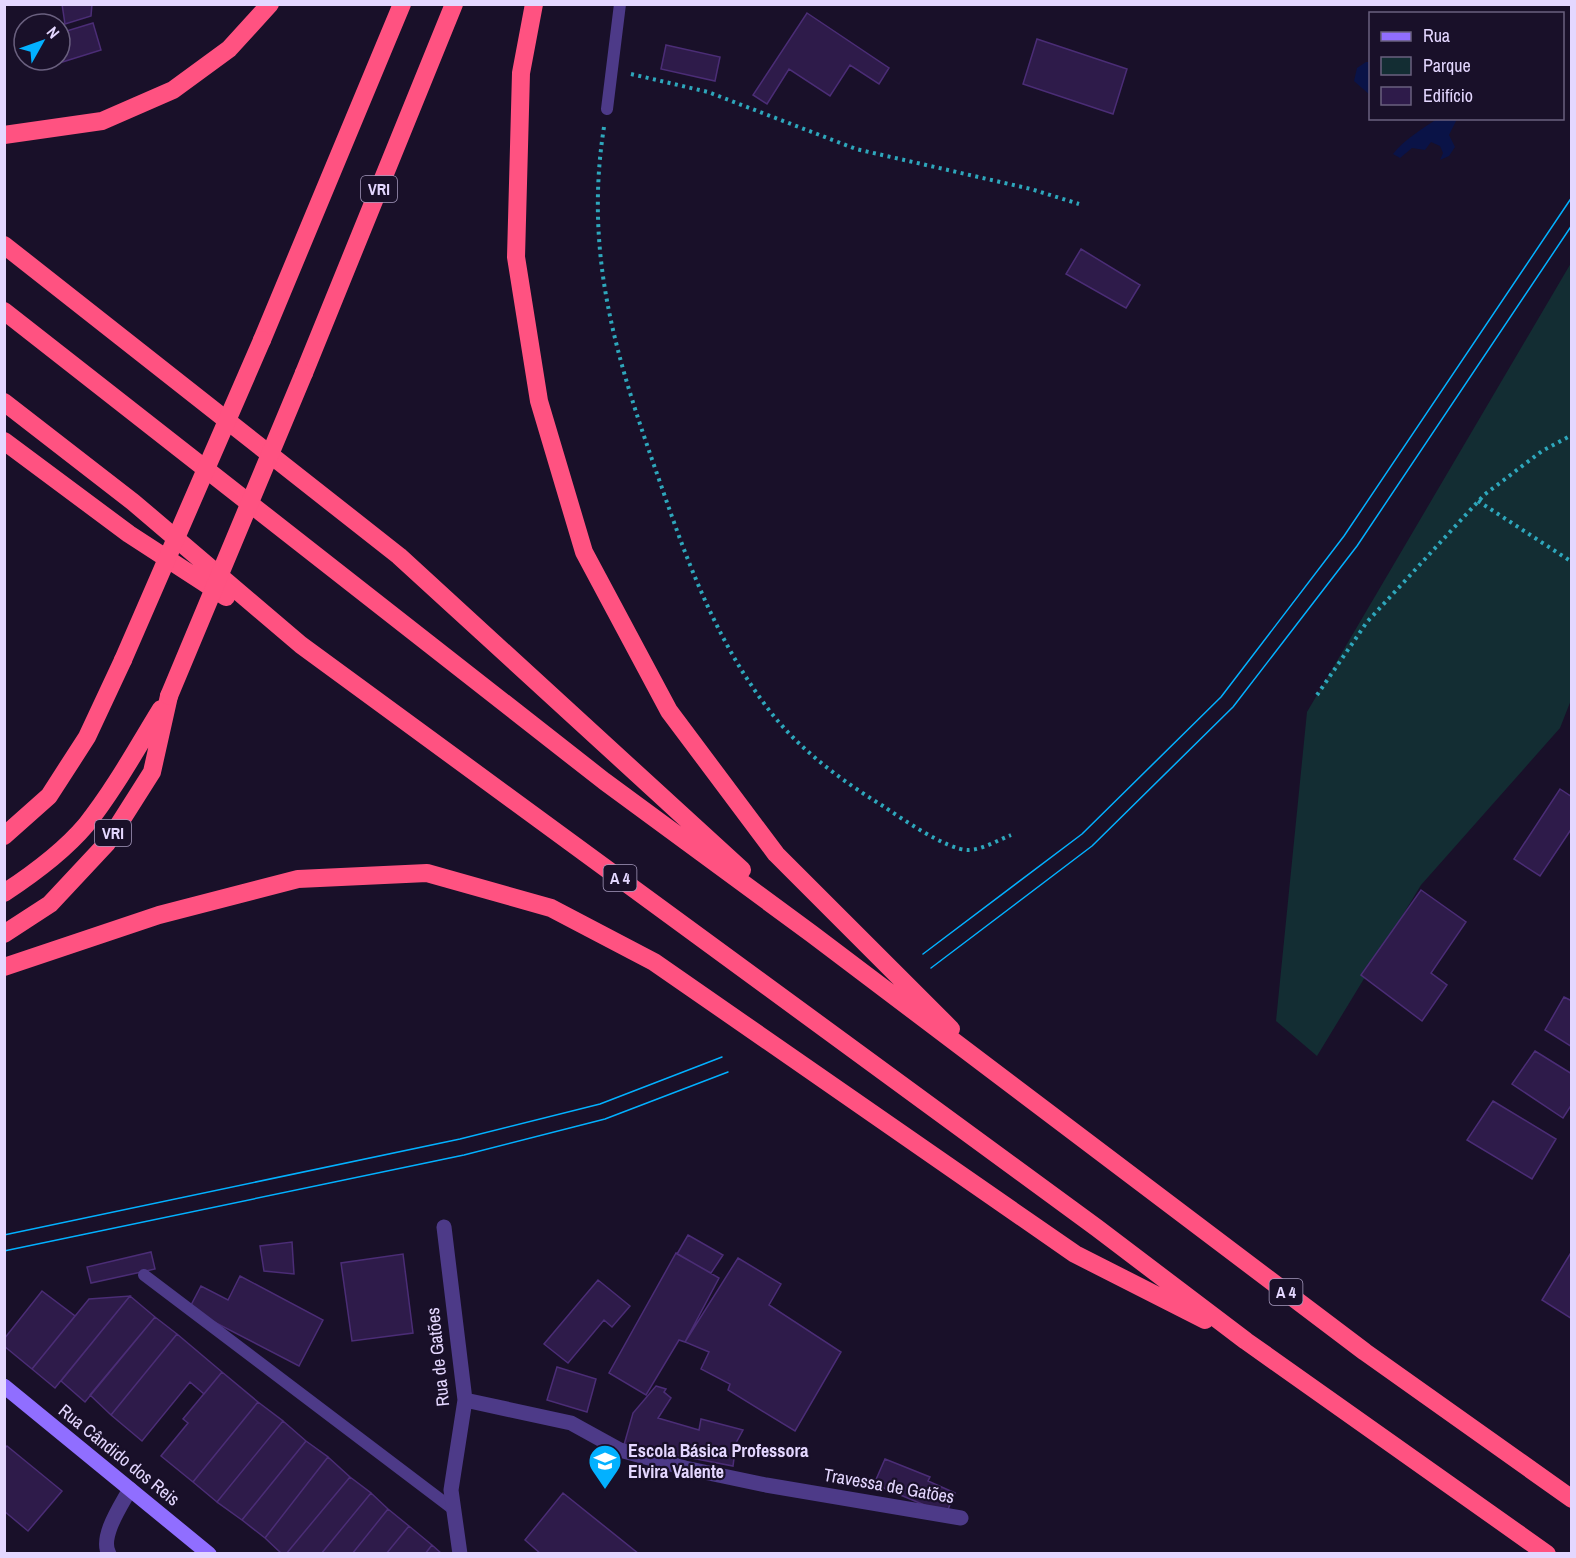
<svg xmlns="http://www.w3.org/2000/svg" width="1576" height="1558" viewBox="0 0 1576 1558" font-family="'Archivo Narrow',sans-serif">
<style>
.green{fill:#132d33}
.water{fill:#0a1347}
.building{fill:#2e1b4a;stroke:#4b2d76;stroke-width:1.5}
.lines{fill:none;stroke-linecap:round;stroke-linejoin:round}
.path{stroke:#2ea7bc;stroke-width:4;stroke-dasharray:3 4.5;stroke-linecap:butt}
.lane{stroke:#4d3a88;stroke-width:12}
.street{stroke:#4d3a88;stroke-width:15}
.secondary{stroke:#906eff;stroke-width:15}
.highway{stroke:#ff5281;stroke-width:18}
.tram{stroke:#03b1ff;stroke-width:1.5}
.highway-bridge{stroke:#ff5281;stroke-width:18}
.labels{text-anchor:middle;stroke-width:4.5;stroke-linejoin:round;paint-order:stroke}
.shield{fill:#191029;stroke:#a79bbf;stroke-width:1.5}
.shield-label{font-size:16px;font-weight:bold;fill:#e4d7ff}
.street-label{font-size:18px;fill:#e4d7ff;stroke:#191029}
.poi-label{font-size:18px;font-weight:bold;fill:#e4d7ff;stroke:#191029;text-anchor:start}
</style>
<rect width="100%" height="100%" fill="#191029"/>
<path class="green" d="M1571,263V700L1560,728L1421,885L1317,1056L1276,1021L1307,712Z"/>
<path class="water" d="M1366,62H1370V95L1354,81L1357,68Z
M1437,119H1457L1449,135L1455,147L1449,156L1440,160L1443,153L1440,146L1431,142L1425,150L1412,148L1400,158L1393,154C1405,139 1422,129 1437,119Z"/>
<path class="building" d="M62,4H92L91,16L65,24Z
M807,13L889,68L879,84L850,65L830,96L789,69L767,104L753,95Z
M93,23L101,50L56,64L55,60H60V33Z
M1037,39L1127,69L1113,114L1023,84Z
M666,45L720,57L715,81L661,69Z
M1081,249L1140,285L1126,308L1066,274Z
M1560,789L1572,797V828L1540,876L1514,859Z
M1421,890L1466,922L1431,973L1447,985L1422,1021L1361,975Z
M1564,997L1572,1001V1047L1545,1030Z
M1535,1051L1572,1074V1104L1563,1118L1512,1084Z
M1493,1101L1556,1139L1532,1179L1467,1140Z
M688,1235L723,1255L711,1273L677,1254Z
M292,1242L294,1274L264,1271L260,1246Z
M1572,1251V1319L1542,1300Z
M151,1252L155,1269L91,1283L87,1267Z
M676,1253L719,1278L685,1342L679,1340L646,1395L609,1373Z
M403,1254L413,1333L352,1341L341,1263Z
M738,1258L781,1284L769,1305L841,1352L795,1431L728,1390L730,1384L701,1369L709,1352L685,1342Z
M240,1276L323,1320L299,1366L189,1309L201,1286L228,1300Z
M598,1280L630,1306L612,1327L604,1320L568,1363L544,1344Z
M42,1291L75,1316L32,1369L4,1346V1339Z
M130,1296L55,1388L32,1369L89,1299Z
M130,1296L155,1317L85,1402L61,1381Z
M155,1317L177,1334L111,1415L90,1395Z
M177,1334L222,1372L204,1394L190,1382L142,1441L111,1415Z
M557,1367L596,1379L587,1412L547,1400Z
M222,1372L258,1402L193,1482L161,1456L188,1423L183,1419Z
M656,1386L666,1389L664,1392L671,1398L658,1418L699,1430L701,1419L743,1430L736,1443L733,1466L624,1445L633,1413Z
M258,1402L283,1421L217,1502L193,1482Z
M283,1421L306,1441L242,1520L217,1502Z
M306,1441L328,1457L265,1538L242,1520Z
M7,1446L62,1491L28,1531L4,1511V1449Z
M328,1457L350,1477L286,1554H282L265,1538Z
M885,1459L930,1477L928,1481L955,1493L946,1514L874,1484Z
M350,1477L371,1493L321,1554H286Z
M371,1493L388,1509L352,1554H321Z
M563,1493L639,1554H541L525,1540Z
M388,1509L409,1526L386,1554H352Z
M409,1526L432,1545L425,1554H386Z
M432,1545L442,1554H425Z"/>
<g class="lines">
<path class="path" d="M631,74L708,92L856,149L1031,189L1079,204
M604,127C583,259 619,366 662,488C688,564 717,641 766,706C797,748 839,779 883,806C901,818 947,850 968,850C982,850 998,840 1011,835
M1478,501L1572,562
M1317,695L1367,622L1484,495L1542,451L1572,435"/>
<path class="lane" d="M607,109L620,4
M144,1275L453,1509"/>
<path class="street" d="M444,1227L465,1400L451,1490L460,1554
M465,1400L571,1423L620,1450L685,1468L766,1485L961,1518
M109,1554C99,1537 122,1504 130,1489"/>
<path class="secondary" d="M4,1386L209,1554"/>
<path class="highway" d="M534,4L521,73L516,257L539,401L584,552L669,711L776,854L951,1029
M4,135L102,121L173,90L229,49L270,4
M4,245L399,556L742,870
M4,311L604,781L812,934L1365,1352L1572,1499
M262,340L402,4
M304,373L454,4
M4,402L133,502L301,645L1097,1228L1246,1341L1547,1554
M4,441L129,534L226,597
M4,836L49,796L87,737L123,660
M4,893C33,874 64,851 86,825C114,790 137,748 161,709
M4,934L50,904L107,843L152,772L169,696
M4,967L159,915L298,879L427,873L551,908L654,962L1075,1254L1205,1320"/>
<path class="tram" d="M923,954L1082,834L1221,697L1344,536L1572,197
M931,968L1092,846L1233,707L1357,546L1572,225
M4,1235L460,1139L600,1104L722,1057
M4,1251L464,1155L605,1119L728,1072"/>
<path class="highway-bridge" d="M123,660L262,340
M169,696L304,373"/>
</g>
<defs>
<symbol id="school-pin" viewBox="-11 -11 22 30"><path d="M0 17L-7.5 6A9.5 9.5 0 1 1 7.5 6Z" fill="#03b1ff" stroke="#191029"/><path d="M0-5L7-2L0 1L-7-2ZM-4 1L0 2.5L4 1V4Q0 6-4 4Z" fill="#fff"/></symbol>
</defs>
<g fill-rule="evenodd">
<use href="#school-pin" x="586" y="1442" width="38" height="52"/>
</g>
<g class="labels">
<g class="shield">
<rect x="361" y="176" width="36" height="26" rx="4.5"/>
<rect x="95" y="820" width="36" height="26" rx="4.5"/>
<rect x="603.5" y="865" width="33" height="26" rx="4.5"/>
<rect x="1269.5" y="1279" width="33" height="26" rx="4.5"/>
</g>
<g class="shield-label">
<text x="379" y="195">VRI</text>
<text x="113" y="839">VRI</text>
<text x="620" y="884">A 4</text>
<text x="1286" y="1298">A 4</text>
</g>
<g class="street-label">
<text transform="translate(438 1357) rotate(-96)" y="6">Rua de Gatões</text>
<text transform="translate(119 1455) rotate(39)" y="6">Rua Cândido dos Reis</text>
<text transform="translate(889 1486) rotate(10)" y="6">Travessa de Gatões</text>
</g>
<g class="poi-label">
<text x="628" y="1457">Escola Básica Professora<tspan x="628" dy="21">Elvira Valente</tspan></text>
</g>
</g>
<rect width="1576" height="1558" fill="none" stroke="#e4d7ff" stroke-width="12"/>
<rect x="1369" y="12" width="195" height="108" fill="#191029" stroke="#6a607f" stroke-width="1.5"/>
<rect x="1381" y="32" width="30" height="9" fill="#906eff" stroke="#6a607f" stroke-width="1.5"/>
<text x="1423" y="42" font-size="18" fill="#e4d7ff">Rua</text>
<rect x="1381" y="57" width="30" height="18" fill="#132d33" stroke="#6a607f" stroke-width="1.5"/>
<text x="1423" y="72" font-size="18" fill="#e4d7ff">Parque</text>
<rect x="1381" y="87" width="30" height="18" fill="#2e1b4a" stroke="#6a607f" stroke-width="1.5"/>
<text x="1423" y="102" font-size="18" fill="#e4d7ff">Edifício</text>
<g transform="translate(42 42) rotate(50)"><circle r="28" fill="#191029" stroke="#6a607f" stroke-width="1.5"/>
<path d="M0-4.5L10 22L0 15L-10 22Z" fill="#03b1ff"/>
<text y="-9" font-size="16" font-weight="bold" text-anchor="middle" fill="#e4d7ff">N</text>
</g>
</svg>
